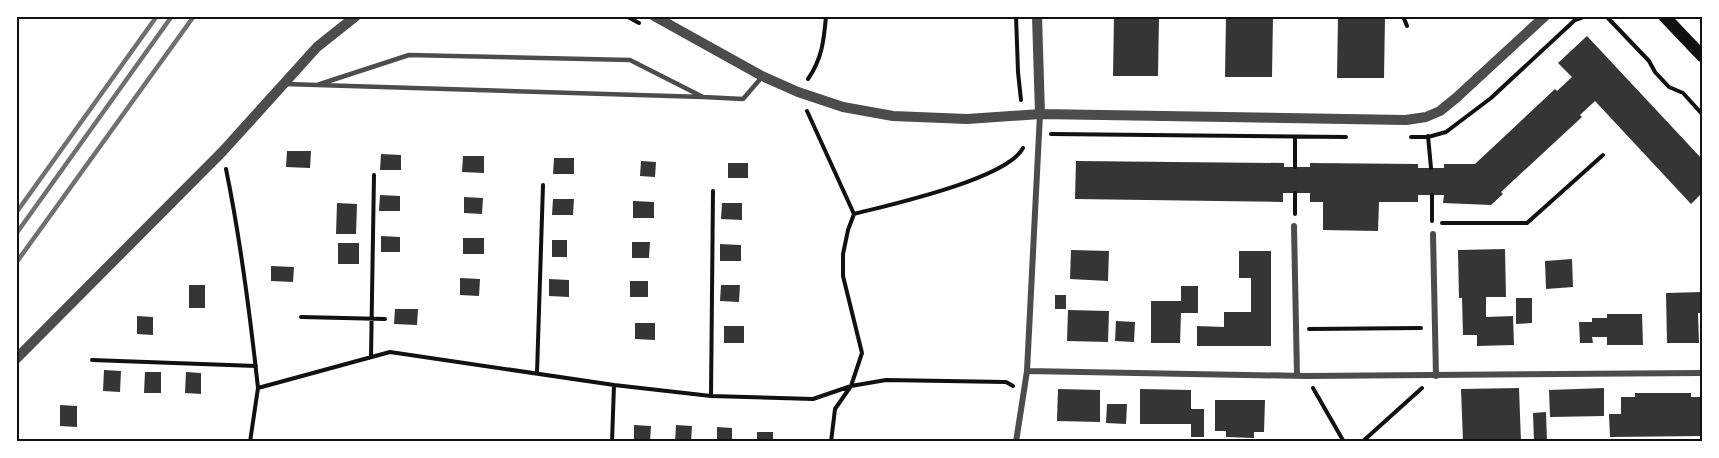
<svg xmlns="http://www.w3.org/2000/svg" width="1719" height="458" viewBox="0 0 1719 458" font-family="Spectral,serif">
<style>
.building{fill:#353535}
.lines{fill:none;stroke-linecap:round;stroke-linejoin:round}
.path{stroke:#111;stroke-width:4}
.service{stroke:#4c4c4c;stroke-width:4.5}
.minor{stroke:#4c4c4c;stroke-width:6}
.tertiary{stroke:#4c4c4c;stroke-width:10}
.secondary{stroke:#111;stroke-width:12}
.rail{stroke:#707070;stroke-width:4.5}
.neatline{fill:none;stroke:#111;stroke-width:2}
</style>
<rect width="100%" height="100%" fill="#fff"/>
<path class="building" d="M1114,16H1159L1158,76H1113Z
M1226,16H1273L1272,77H1225Z
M1338,16H1385L1384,78H1337Z
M1587,36L1702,159V193L1691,204L1595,101L1580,115L1582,117L1501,192L1503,194L1491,205L1443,203L1444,195H1418V202H1379L1378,231L1323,230V202H1310V193H1283V202L1075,199L1076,161L1284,163V167H1310V163L1418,164V168H1444V164H1475L1555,89L1557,91L1572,77L1558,63Z
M287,151H311L310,168L286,167Z
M381,154L401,155V170H380Z
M463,156H484V173L462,172Z
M554,158H574V174H553Z
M641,161L656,162L655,177L640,176Z
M728,163H748V178H728Z
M380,195L400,196V211H379Z
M464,197L483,198L482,214L464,213Z
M553,199H574L573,215H552Z
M633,201L654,202V218H633Z
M337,203L357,204L356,234H336Z
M722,203H742V220L721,219Z
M381,236L400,237V252H381Z
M463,238H484V254H463Z
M552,240H567V257H552Z
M632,242H650L649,258H632Z
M338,243H359V264H338Z
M720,244L741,245V261H720Z
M1505,249L1506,297H1486V317L1513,316L1514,345L1477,346V335H1463L1462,298H1459L1458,250Z
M1071,250L1109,251L1108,281L1070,279Z
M1239,251H1271V346H1197V326L1224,327V312H1251V278H1239Z
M1572,259L1573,287L1546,289L1545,261Z
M271,266L294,267L293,282L271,281Z
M460,278L480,279L479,296L460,295Z
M549,279L569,280V297L549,296Z
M630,281H648V297H630Z
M189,285H205V308H189Z
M721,285H740L739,302L720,301Z
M1181,286H1198V313H1181L1180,343H1151V301H1181Z
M1702,292V313H1698L1699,343H1667L1666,293Z
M1055,295H1066V309H1055Z
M1516,298H1532V323L1516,324Z
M395,309H418L417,325L394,324Z
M1068,310L1109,311L1108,342L1067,341Z
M1607,314H1642L1643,345H1607V337H1592L1593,343H1580L1579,322H1592V318H1607Z
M137,316L153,317V335L137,334Z
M1116,321L1135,322L1134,342L1115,341Z
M635,323H655V340L635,339Z
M724,326H744V343H724Z
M104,370L121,371L120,392L103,391Z
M145,372H161V393H144Z
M186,372L201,373V394L185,393Z
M1519,388L1521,442H1463L1461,389Z
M1604,388V416L1550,417L1549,390Z
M1058,389L1100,390V422L1057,421Z
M1140,389L1191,390V409H1204V437H1191V424H1140Z
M1635,393H1691V397H1702V436L1610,437L1609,414H1621V397H1635Z
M1215,400H1265L1264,432H1254V438L1226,437V431H1215Z
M1107,404H1127L1126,424L1106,423Z
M60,405L77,406V427L60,426Z
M1546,412L1547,442H1534L1533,413Z
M634,425L651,426L650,442H634Z
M676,425L692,426L691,442H675Z
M717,427L732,428V442H717Z
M757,432H773V442H757Z"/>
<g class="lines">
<path class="path" d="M626,16L639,23
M1016,16L1018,72L1021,100
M1403,16L1407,26
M1606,16L1649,61L1655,72L1669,87L1683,93L1702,114
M808,79C822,59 824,40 826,16
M807,111L854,214
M1051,134L1346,137
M1428,136L1431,168
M1295,137V167
M1411,137H1428L1446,132L1491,98L1575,20L1586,16
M226,169C241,242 250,314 258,388
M1432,195V221
M1295,214V193
M1442,223H1527L1603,155
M301,317L385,319
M1309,329L1421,328
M371,357L374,175
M92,360L256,366
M537,373L543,185
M1313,388L1344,442
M711,396L713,191
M250,442L258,388L390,352L614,385L711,396L813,399L851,386L862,353L843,276V254L848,230L854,214C889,205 1007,179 1023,148
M612,442L614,385
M831,442L835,409L851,386L886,380L1006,382L1013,386
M1362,442L1422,388"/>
<path class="service" d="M409,55L630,60L703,97L317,85Z
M286,84L317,85
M703,97L743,99L762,77"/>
<path class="minor" d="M1294,226L1297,376
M1433,234L1436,376
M1027,371L1305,376L1702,373
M1016,442L1027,371L1040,114"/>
<path class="tertiary" d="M654,16L762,76L798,92L843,107L893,116L967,119L1040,114L1406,120L1426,117L1440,111L1456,98L1545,16
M1037,16L1040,114
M16,359L223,151L317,47L356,16"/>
<path class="secondary" d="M1664,16L1702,56"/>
<path class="rail" d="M16,213L157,16
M16,234L172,16
M16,263L194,16"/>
</g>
<rect width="1719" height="458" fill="none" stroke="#ffffff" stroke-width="36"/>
<rect x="18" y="18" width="1683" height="422" class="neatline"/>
</svg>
